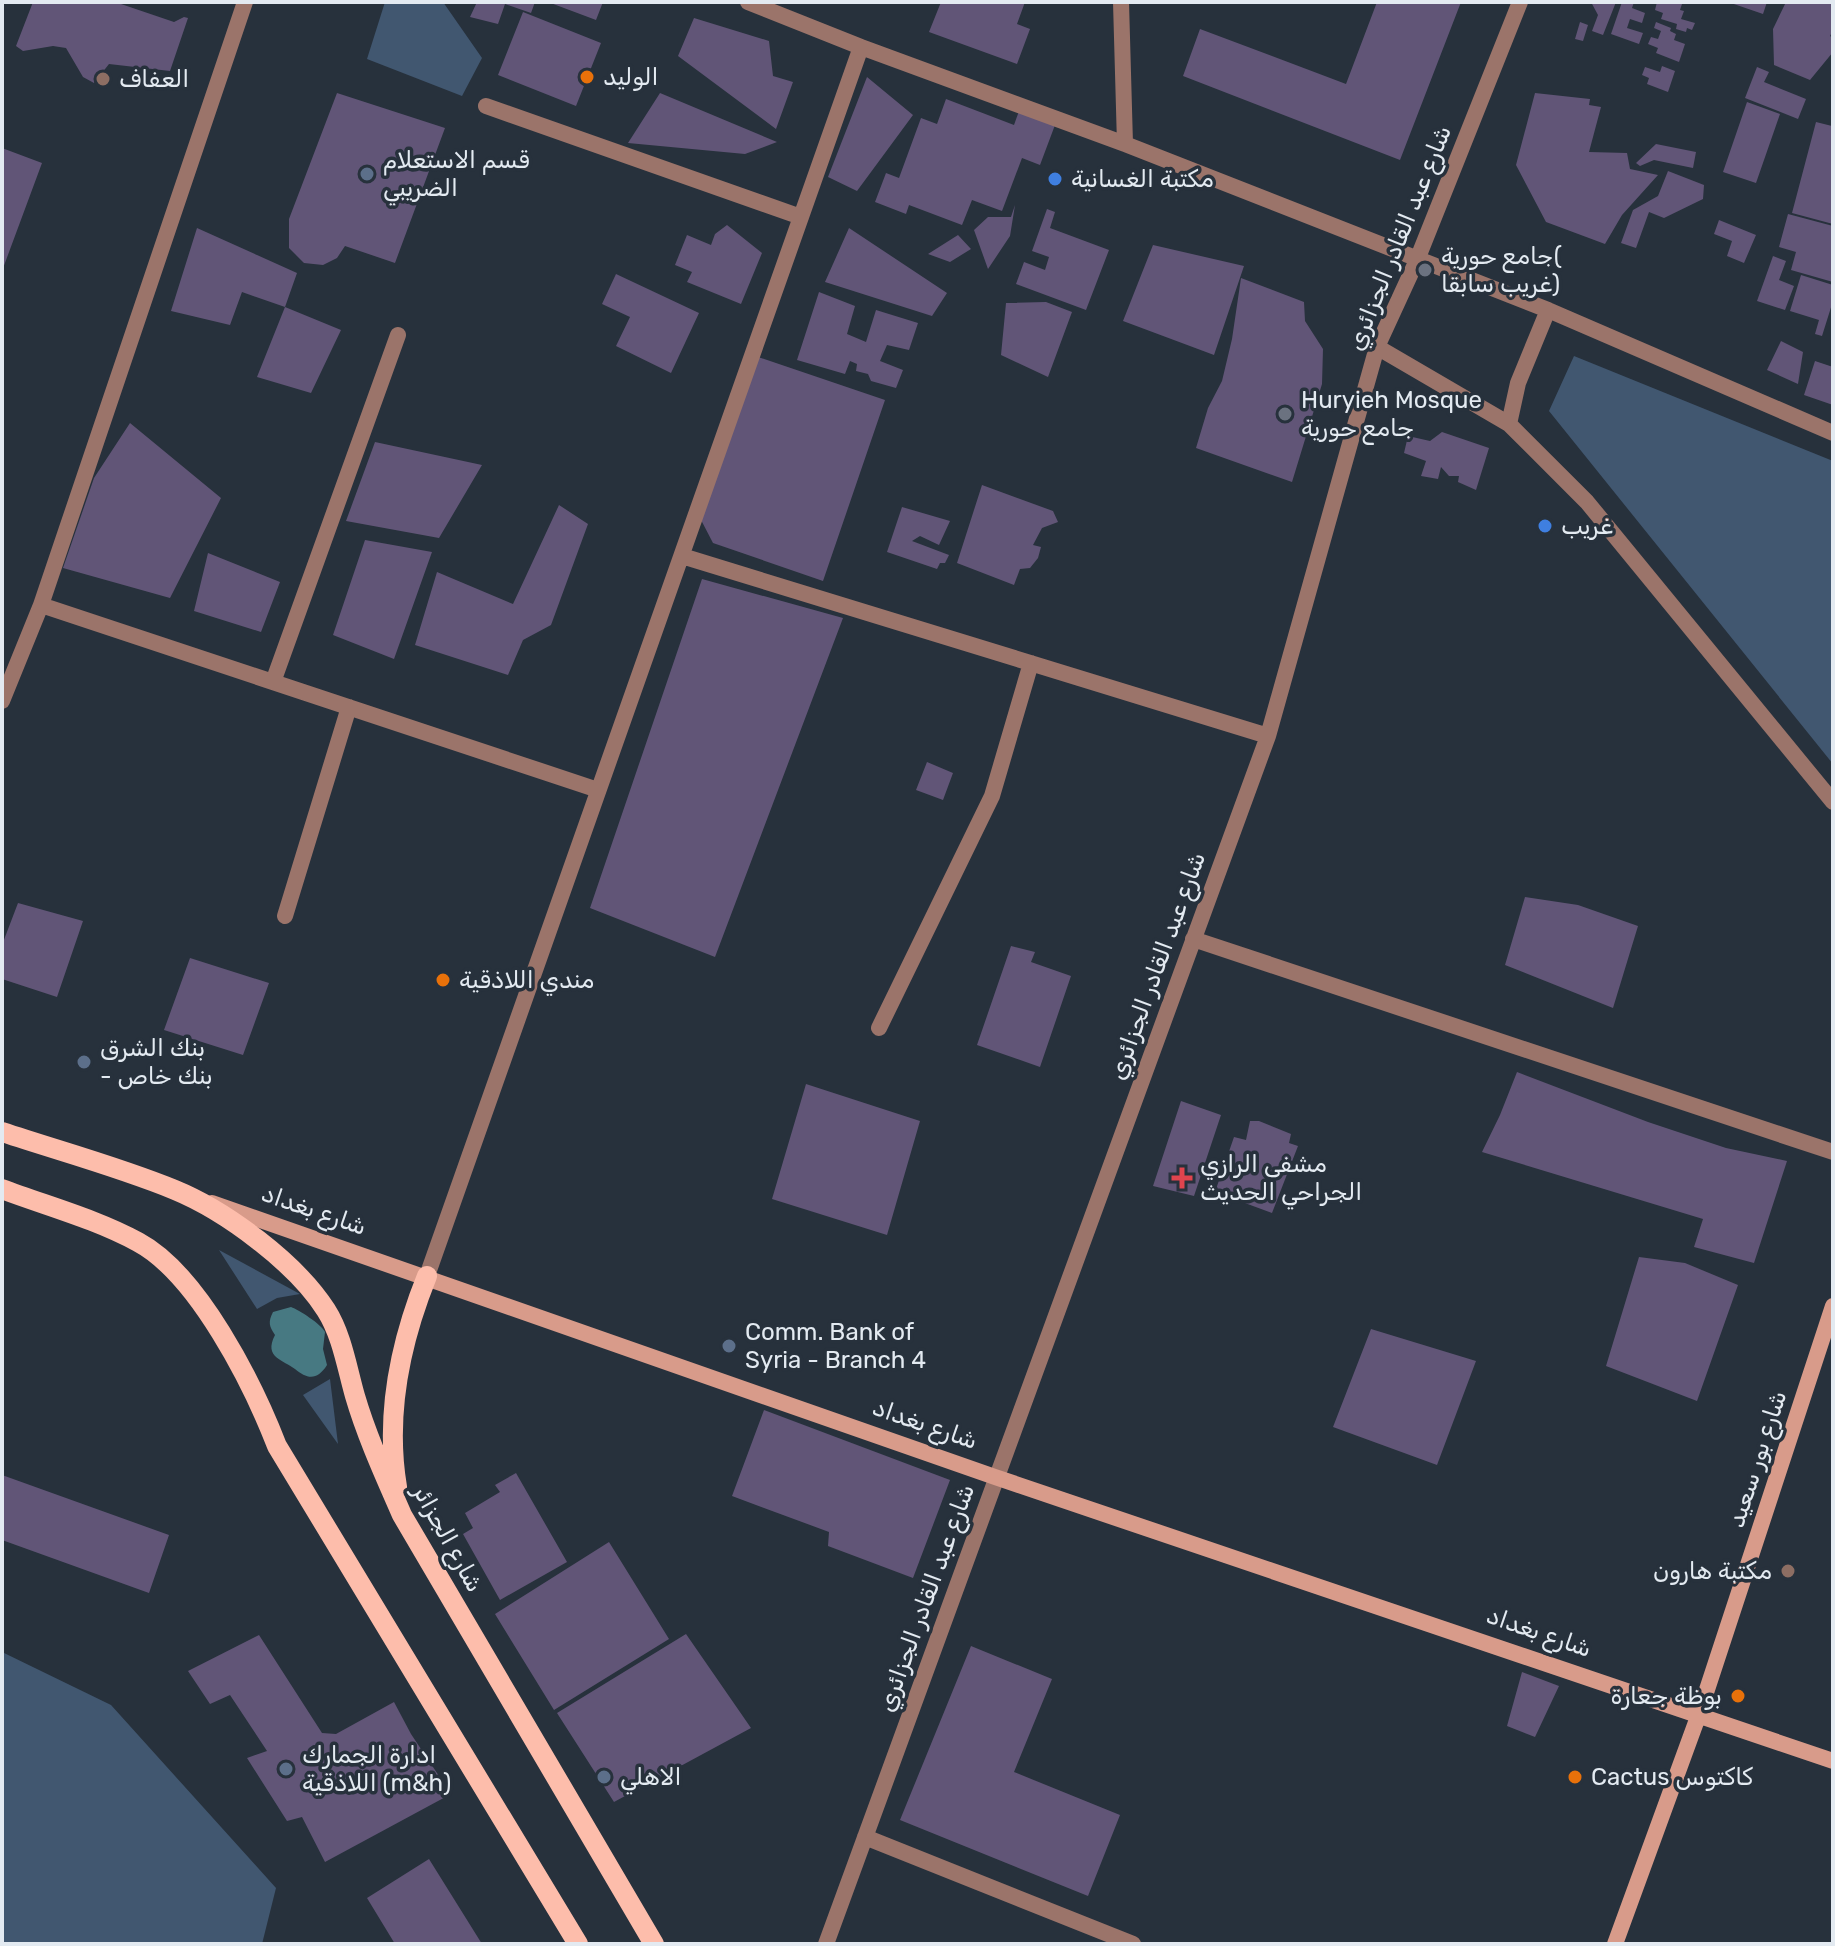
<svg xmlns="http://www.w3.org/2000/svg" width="1835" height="1946" viewBox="0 0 1835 1946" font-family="Rubik,Cairo,sans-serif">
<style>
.green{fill:#415770}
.water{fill:#477982}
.building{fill:#615577}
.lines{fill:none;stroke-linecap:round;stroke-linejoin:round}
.street{stroke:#9b746a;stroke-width:16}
.secondary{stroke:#d89b8a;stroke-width:16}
.primary{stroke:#fdbdab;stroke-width:20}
.food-dot{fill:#e8710a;stroke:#27313c;stroke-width:3}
.education-dot{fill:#8d6e63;stroke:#27313c;stroke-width:3}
.service-dot{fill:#5c6f8a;stroke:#27313c;stroke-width:3}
.shop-dot{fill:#3f7fe0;stroke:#27313c;stroke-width:3}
.worship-dot{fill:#6b7280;stroke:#27313c;stroke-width:3}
.health-dot{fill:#e0444e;stroke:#27313c;stroke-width:3}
.labels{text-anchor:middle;stroke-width:7;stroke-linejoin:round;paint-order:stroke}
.poi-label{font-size:24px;fill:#e3eaf1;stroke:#27313c;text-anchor:start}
.street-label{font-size:24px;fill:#e3eaf1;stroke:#27313c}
</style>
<rect width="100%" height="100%" fill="#27313c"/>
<path class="green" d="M385,2H443L482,58L462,96L367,59Z
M1574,356L1833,461V764L1549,411Z
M219,1250L300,1294L277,1298L257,1309Z
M330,1379L338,1444L303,1395Z
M2,1652L111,1705L276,1888L262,1944H2Z"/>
<path class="water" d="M291,1307C299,1310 321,1324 325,1332L323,1349L327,1365C317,1381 307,1379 295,1369C284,1360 263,1358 275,1335C269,1326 268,1322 273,1312Z"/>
<path class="building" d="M33,2H122L121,4L174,22L184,17L188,18L170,71L109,64L94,83L83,77L66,48L53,46L23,51L16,46Z
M477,2H535L531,13L505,4L498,24L470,17Z
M548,2H603L596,20Z
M941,2H1025L1017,24L1030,29L1017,64L929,32Z
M1377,2H1461L1400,160L1183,76L1200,29L1346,84Z
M1591,2H1616L1603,35L1592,31L1598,15Z
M1622,2H1634L1632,8L1645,13L1642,23L1630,19L1627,28L1643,33L1639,44L1611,34Z
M1657,2L1682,4L1680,10L1684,11L1681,19L1695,23L1692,30L1687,28L1686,32L1676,29L1677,24L1661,19L1663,13L1655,10Z
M1728,2H1767L1763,14Z
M1786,2H1833V30L1830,36L1833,38V52L1810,80L1774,65L1773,29Z
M523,12L601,43L576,106L498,75Z
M694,18L769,41L773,76L793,82L776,129L678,56Z
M1580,22L1588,25L1583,41L1575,39Z
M1656,22L1671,28L1670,31L1676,34L1674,40L1685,44L1679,62L1656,53L1658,48L1648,44L1651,37L1658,39L1661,31L1654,28Z
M1662,66L1675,71L1668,92L1647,84L1649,78L1642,75L1645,67L1660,72Z
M1757,67L1769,72L1764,82L1806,99L1798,119L1745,98Z
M867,77L913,115L857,191L828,177Z
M337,93L445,128L395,263L345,246L337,258L323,265L304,263L289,248V219Z
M660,93L777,142L745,154L628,143Z
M1535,93L1590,99L1589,105L1601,107L1589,152L1627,153L1630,169L1658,175L1622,215L1605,244L1546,222L1516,165Z
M946,99L1014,125L1019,111L1055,125L1040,165L1022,158L1002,211L972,200L962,225L909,205L906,214L875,202L886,173L899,178L921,118L937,124Z
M1747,102L1780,114L1756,183L1723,172Z
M1816,122L1832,126L1833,130V224L1792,213Z
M1656,144L1696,152L1693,168L1654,160L1640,166L1636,163Z
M2,148L42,163L2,271Z
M1668,171L1704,185L1703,199L1664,218L1649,212L1636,248L1621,243L1633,210L1658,196Z
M1015,205L1010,236L988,269L974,230L988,217H1011Z
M1047,209L1055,212L1050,228L1109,250L1086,310L1016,284L1024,262L1045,270L1049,257L1032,251Z
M1788,214L1833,226V282L1791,270L1796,252L1779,247Z
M1719,220L1756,235L1744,263L1727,256L1732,241L1714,234Z
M727,225L762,253L741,304L687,282L692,272L675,265L687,235L711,245L715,234Z
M197,228L297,273L285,307L242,292L230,325L171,311Z
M849,228L947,293L932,316L825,282Z
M958,235L971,249L950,262L928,254Z
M1153,245L1244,266L1214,355L1123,321Z
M1773,256L1786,261L1779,280L1794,286L1785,310L1757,301Z
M616,274L699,313L671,373L616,346L630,317L602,304Z
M1801,275L1833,285V301L1822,336L1815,334L1819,320L1790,311Z
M1241,278L1304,302L1305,321L1323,349L1322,384L1292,482L1196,448L1208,408L1222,381L1232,339Z
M819,292L855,306L847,334L866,342L876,310L918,323L909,350L887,345L880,361L903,370L896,388L871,381L868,374L856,371L857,364L850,361L845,374L797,360Z
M1046,302L1072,312L1048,377L1001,355L1006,303Z
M285,307L341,330L311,393L257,377Z
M1781,341L1803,352L1798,384L1767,370Z
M755,356L885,400L823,581L713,543L700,518Z
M1815,361L1833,367V405L1804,395Z
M130,423L221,498L170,598L63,568L94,478Z
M1442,432L1489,448L1476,490L1458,482L1459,476H1449L1441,467L1438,479L1421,476L1426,461L1404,453L1408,436L1430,441Z
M375,442L482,465L439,538L346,521Z
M982,485L1053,511L1058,522L1042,528L1033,545L1041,547L1038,558L1030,568L1020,569L1014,585L957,563Z
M559,505L588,524L551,625L523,640L508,675L415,645L437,572L513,604Z
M902,507L950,521L939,545L920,536L912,541L949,555L945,563H940L937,569L887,552Z
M365,540L432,552L394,659L333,635Z
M208,553L280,582L261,632L194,611Z
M702,579L843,618L715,957L590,908Z
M927,762L953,773L943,800L916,790Z
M1525,897L1578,905L1638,926L1613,1008L1505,965Z
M18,903L83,921L57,997L2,979V945Z
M1011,946L1035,952L1031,962L1071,976L1040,1067L977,1045Z
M190,958L269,983L243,1055L164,1030Z
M1517,1072L1648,1122L1726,1148L1787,1161L1754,1263L1694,1247L1703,1219L1482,1152L1500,1115Z
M806,1084L920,1121L887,1235L772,1199Z
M1181,1101L1221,1115L1194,1196L1153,1186Z
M1250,1121H1259L1291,1134L1289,1143L1298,1146L1272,1213L1215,1192L1234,1137L1246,1140Z
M1639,1257L1685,1263L1738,1285L1697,1401L1606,1366Z
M1371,1329L1476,1361L1437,1465L1333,1427Z
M764,1410L950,1480L913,1578L828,1546L829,1532L732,1496Z
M516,1473L567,1562L500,1600L463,1534L473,1528L465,1513L500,1492L495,1485Z
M2,1475L169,1535L149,1593L2,1540Z
M609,1542L669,1639L554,1710L495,1614Z
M686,1634L751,1728L614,1802L557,1713Z
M259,1635L322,1733L336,1734L394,1702L411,1734L451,1794L325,1862L302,1817L287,1821L247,1758L267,1751L230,1695L210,1704L188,1671Z
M971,1646L1052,1679L1014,1772L1120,1815L1088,1896L900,1820Z
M1522,1672L1559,1686L1535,1737L1507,1726Z
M429,1859L482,1944H395L367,1898Z"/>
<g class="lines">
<path class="street" d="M748,2L861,47L1125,144L1548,310L1833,433
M1121,2L1125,144
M486,106L801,217
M1377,347L1509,424L1587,502L1833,802
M1509,424L1518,383L1548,310
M682,556L1268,736
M41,605L598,790
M273,682L398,335
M2,701L41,605L245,2
M285,916L349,707
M1193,939L1833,1152
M879,1028L992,796L1031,663
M427,1276L861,47
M865,1837L1133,1944
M826,1944L1268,736L1377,347L1417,260L1520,2"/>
<path class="secondary" d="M212,1203L995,1477L1833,1761
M1615,1944L1699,1714L1833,1306"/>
<path class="primary" d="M2,1132C59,1151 119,1167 175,1190C226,1211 296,1263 326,1310C342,1335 347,1368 355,1396C367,1437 385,1476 402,1515L654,1944
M2,1189C47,1206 96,1219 138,1242C198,1274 253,1384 277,1446L578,1944
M397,1487C385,1415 400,1343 427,1276"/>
</g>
<g class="food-dot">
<circle cx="587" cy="77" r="8"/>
<circle cx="443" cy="980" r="8"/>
<circle cx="1738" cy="1696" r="8"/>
<circle cx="1575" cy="1777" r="8"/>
</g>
<g class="education-dot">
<circle cx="103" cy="79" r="8"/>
<circle cx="1788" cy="1571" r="8"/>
</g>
<g class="service-dot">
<circle cx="367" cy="174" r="8"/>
<circle cx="84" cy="1062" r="8"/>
<circle cx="729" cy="1346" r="8"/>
<circle cx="286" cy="1769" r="8"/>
<circle cx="604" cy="1777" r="8"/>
</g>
<g class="shop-dot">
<circle cx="1055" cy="179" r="8"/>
<circle cx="1545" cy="526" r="8"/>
</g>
<g class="worship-dot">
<circle cx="1425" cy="270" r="8"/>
<circle cx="1285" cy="414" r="8"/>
</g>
<path class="health-dot" d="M1178 1166h8v8h8v8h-8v8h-8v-8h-8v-8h8z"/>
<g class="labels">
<g class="poi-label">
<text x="603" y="85">الوليد</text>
<text x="119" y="87">العفاف</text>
<text x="383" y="168">قسم الاستعلام<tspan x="383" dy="28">الضريبي</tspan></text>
<text x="1071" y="187">مكتبة الغسانية</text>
<text x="1441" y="264">جامع حورية(<tspan x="1441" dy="28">غريب سابقا)</tspan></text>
<text x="1301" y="408">Huryieh Mosque<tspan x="1301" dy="28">جامع حورية</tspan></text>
<text x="1561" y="534">غريب</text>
<text x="459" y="988">مندي اللاذقية</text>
<text x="100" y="1056">بنك الشرق<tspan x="100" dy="28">- بنك خاص</tspan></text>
<text x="1200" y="1172">مشفى الرازي<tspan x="1200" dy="28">الجراحي الحديث</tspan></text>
<text x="745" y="1340">Comm. Bank of<tspan x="745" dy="28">Syria - Branch 4</tspan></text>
<text x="1772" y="1579" text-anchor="end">مكتبة هارون</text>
<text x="1722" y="1704" text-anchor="end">بوظة جعارة</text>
<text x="302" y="1763">ادارة الجمارك<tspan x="302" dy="28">اللاذقية (m&amp;h)</tspan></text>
<text x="620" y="1785">الاهلي</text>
<text x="1591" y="1785">Cactus كاكتوس</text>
</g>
<g class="street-label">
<text transform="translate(1399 238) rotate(-68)" y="8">شارع عبد القادر الجزائري</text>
<text transform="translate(1157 966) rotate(-70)" y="8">شارع عبد القادر الجزائري</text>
<text transform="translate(314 1210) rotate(19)" y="8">شارع بغداد</text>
<text transform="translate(925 1424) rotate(19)" y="8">شارع بغداد</text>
<text transform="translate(1757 1459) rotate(-72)" y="8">شارع بور سعيد</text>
<text transform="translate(448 1538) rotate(61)" y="8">شارع الجزائر</text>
<text transform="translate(926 1598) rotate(-70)" y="8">شارع عبد القادر الجزائري</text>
<text transform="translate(1539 1632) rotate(19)" y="8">شارع بغداد</text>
</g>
</g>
<rect width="1835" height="1946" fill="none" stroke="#e3eaf1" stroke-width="8"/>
</svg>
